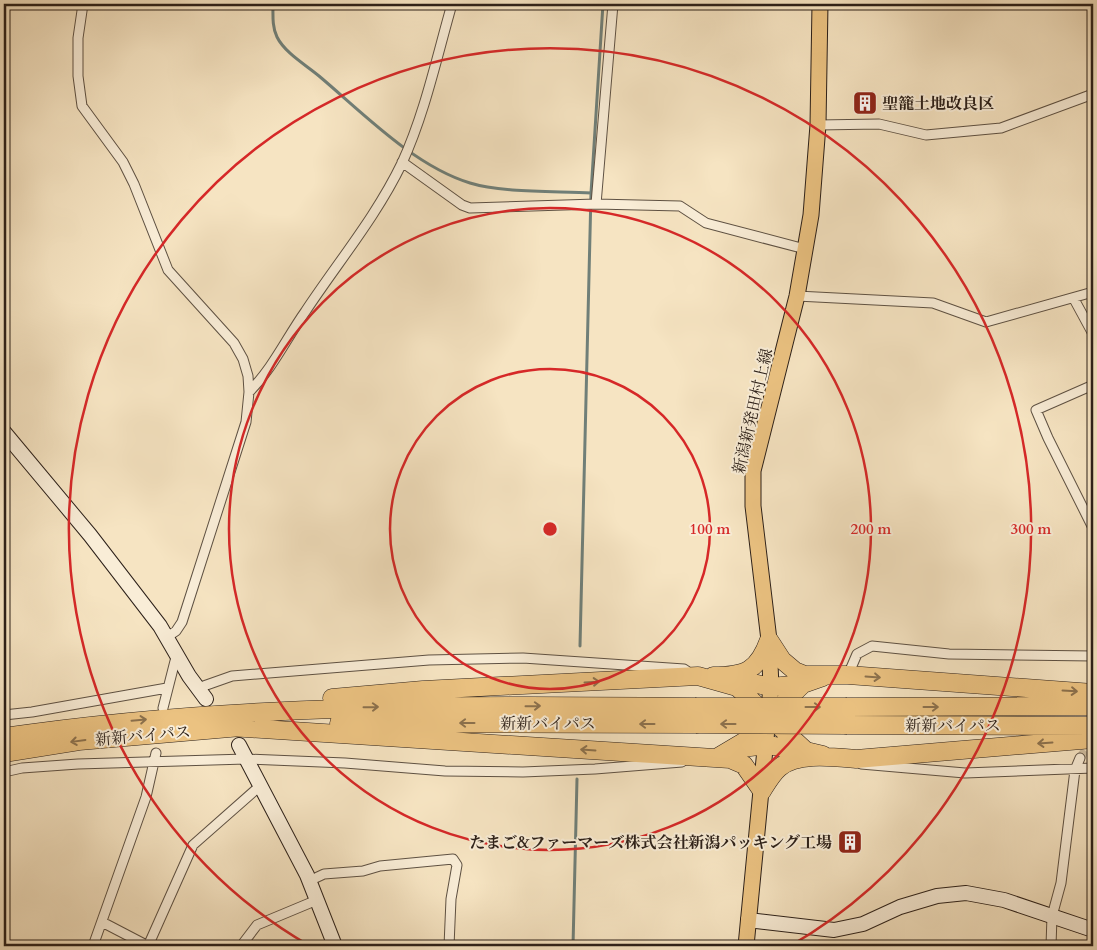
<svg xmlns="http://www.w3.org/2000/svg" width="1097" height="950" viewBox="0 0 1097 950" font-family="Cardo,'Noto Serif JP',serif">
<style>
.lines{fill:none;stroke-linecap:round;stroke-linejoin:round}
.stream{stroke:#707f78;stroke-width:3}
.street-tunnel{stroke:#cebda0;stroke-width:9;stroke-dasharray:9 4.5;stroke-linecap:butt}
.street-casing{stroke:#5e5143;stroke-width:11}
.secondary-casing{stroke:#2c2019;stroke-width:16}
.primary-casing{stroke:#2c2019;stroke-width:17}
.highway-casing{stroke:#2c2019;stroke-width:19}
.street{stroke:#f9edd7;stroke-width:9}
.secondary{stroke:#f9edd7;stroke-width:14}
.primary{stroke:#ebc281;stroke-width:15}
.highway{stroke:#ebc281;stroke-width:18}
.highway-bridge-casing{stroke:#2c2019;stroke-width:19;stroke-linecap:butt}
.highway-bridge{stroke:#ebc281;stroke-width:18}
.oneway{stroke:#8c714d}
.ring{fill:none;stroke:#d62828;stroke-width:2.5}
.labels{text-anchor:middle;stroke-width:4;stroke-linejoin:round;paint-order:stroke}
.poi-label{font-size:16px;font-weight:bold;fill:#2c2019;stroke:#f9edd7;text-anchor:start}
.street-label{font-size:16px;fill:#2c2019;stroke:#f9edd7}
.centre{fill:#d62828;stroke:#f9edd7;stroke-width:2.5}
.ring-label{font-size:15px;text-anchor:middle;font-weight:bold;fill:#d62828;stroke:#f9edd7;stroke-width:4;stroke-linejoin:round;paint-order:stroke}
</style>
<rect width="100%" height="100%" fill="#f6e4c2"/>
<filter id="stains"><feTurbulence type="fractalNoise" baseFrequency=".004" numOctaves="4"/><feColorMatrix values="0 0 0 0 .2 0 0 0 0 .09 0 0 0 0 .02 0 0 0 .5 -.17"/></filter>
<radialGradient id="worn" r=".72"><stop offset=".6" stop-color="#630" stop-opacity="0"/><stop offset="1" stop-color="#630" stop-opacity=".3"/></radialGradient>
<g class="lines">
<path class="stream" d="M273,4C273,15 272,27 277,37C285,53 306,65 319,76C363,113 414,166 470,183C502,193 557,191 591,193
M580,646L591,193L603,4
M573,946L577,779"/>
<path class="street-tunnel" d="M1080,758L1093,740"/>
<defs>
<path id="street" d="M83,4L78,38V76L82,106L123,162L134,184L168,270L234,343L243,359L248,376L249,392L246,422L182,622L176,631L167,637
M818,125L879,124L926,135L1001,128L1093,94
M402,162L462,205L470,208L596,204L680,206L706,223L805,249
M596,204L613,4
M797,296L933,303L986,322L1093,292
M1074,299L1093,334
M1093,385L1036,410L1048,438L1093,528
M249,392C273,368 286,339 305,312C338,262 376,217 402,163C425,113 437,56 452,4
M848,675L857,654L872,646L949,654L1093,656
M198,688L232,676L429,660L523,658L684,669L687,671
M163,708L176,657
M4,715L32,712L167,688
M861,764L965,773L1093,768
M4,772L22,768L78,764L246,759L345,763L445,771L523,772L595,769L682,762
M309,881L324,874L363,871L380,866L453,859L457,865L451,899L449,946
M102,922L148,946
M93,946L146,797L156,753
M148,946L193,845L261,785
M241,946L257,925L317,900
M1051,946L1052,916L1061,883L1075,770L1080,758"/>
<path id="secondary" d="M4,432L90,535L160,626L189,676L206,699
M239,745L307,875L335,946
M748,920L834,930L863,924L900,907L937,896L966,893L1004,900L1093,930"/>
<path id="primary" d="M746,946L771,687L769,640L753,506V471L797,296L811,215L818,125L820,4"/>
<path id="highway" d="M769,640L782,660L795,671L805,675H848L1093,693
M713,676C745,676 758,671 769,640
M729,678L771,687L803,684
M332,698L423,690L698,676L737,687L806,751L823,755
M847,707L1093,706
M339,723L696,724
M847,725L1093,726
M230,727L730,759L744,765L762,791C767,783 772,774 779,768C796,752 834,757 856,759L1093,739
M4,737C233,703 464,705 695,707
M733,749L767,745L806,751
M4,753L79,741L241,727
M718,757L745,741L803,684L823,677"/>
</defs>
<use href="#street" class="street-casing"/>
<use href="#secondary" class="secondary-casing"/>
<use href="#primary" class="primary-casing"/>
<use href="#highway" class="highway-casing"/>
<use href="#street" class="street"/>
<use href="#secondary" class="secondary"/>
<use href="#primary" class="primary"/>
<use href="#highway" class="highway"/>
<defs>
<path id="highway-bridge" d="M695,707H847
M696,724L847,725"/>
</defs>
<use href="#highway-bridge" class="highway-bridge-casing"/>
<use href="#highway-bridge" class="highway-bridge"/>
</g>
<defs><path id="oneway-shaft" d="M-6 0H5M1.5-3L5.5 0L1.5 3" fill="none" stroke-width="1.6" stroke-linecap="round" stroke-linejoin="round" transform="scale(1.25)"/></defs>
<g class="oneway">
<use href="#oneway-shaft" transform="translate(873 677) rotate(4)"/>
<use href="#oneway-shaft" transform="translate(592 682) rotate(-3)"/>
<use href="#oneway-shaft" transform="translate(1070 691) rotate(3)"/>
<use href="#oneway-shaft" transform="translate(533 706) rotate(-1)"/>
<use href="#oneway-shaft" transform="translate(371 707) rotate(-1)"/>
<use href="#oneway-shaft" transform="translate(813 707)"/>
<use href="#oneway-shaft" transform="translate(931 707)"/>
<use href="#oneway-shaft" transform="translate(139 720) rotate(-5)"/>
<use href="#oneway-shaft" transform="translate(467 723) rotate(-180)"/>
<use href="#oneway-shaft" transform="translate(647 724) rotate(-180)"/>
<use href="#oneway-shaft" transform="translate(728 724) rotate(-180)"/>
<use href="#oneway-shaft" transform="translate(78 741) rotate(172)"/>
<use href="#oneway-shaft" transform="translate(1045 743) rotate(176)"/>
<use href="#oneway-shaft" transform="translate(588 750) rotate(-176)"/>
</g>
<g class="ring">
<circle cx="550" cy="529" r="160"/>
<circle cx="550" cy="529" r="321"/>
<path d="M310 946A481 481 0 1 1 790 946"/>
</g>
<defs>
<symbol id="building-square" viewBox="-11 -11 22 22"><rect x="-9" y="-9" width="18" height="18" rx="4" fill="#8f2418" stroke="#f9edd7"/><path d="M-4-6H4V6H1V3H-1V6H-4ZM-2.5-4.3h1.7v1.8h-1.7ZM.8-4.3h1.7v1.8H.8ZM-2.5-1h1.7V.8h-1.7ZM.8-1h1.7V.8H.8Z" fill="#fff"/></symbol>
</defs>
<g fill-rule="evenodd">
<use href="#building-square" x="851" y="89" width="28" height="28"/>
<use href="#building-square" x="836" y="828" width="28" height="28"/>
</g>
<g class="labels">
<g class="poi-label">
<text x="882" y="109">聖籠土地改良区</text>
<text x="832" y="848" text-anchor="end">たまご&amp;ファーマーズ株式会社新潟パッキング工場</text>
</g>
<g class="street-label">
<text transform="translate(752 411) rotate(-77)" y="6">新潟新発田村上線</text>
<text x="548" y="729">新新バイパス</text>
<text x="953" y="731">新新バイパス</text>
<text transform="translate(143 735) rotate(-5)" y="6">新新バイパス</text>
</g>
</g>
<circle cx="550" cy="529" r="8" class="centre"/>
<g class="ring-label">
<text x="710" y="534">100 m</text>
<text x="871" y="534">200 m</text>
<text x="1031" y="534">300 m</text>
</g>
<rect width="1097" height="950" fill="none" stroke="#f6e4c2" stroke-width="20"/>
<rect x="5" y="5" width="1087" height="940" fill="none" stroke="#2c2019" stroke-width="2.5"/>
<rect x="10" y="10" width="1077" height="930" fill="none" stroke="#2c2019"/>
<rect width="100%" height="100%" filter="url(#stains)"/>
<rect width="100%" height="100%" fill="url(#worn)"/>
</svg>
